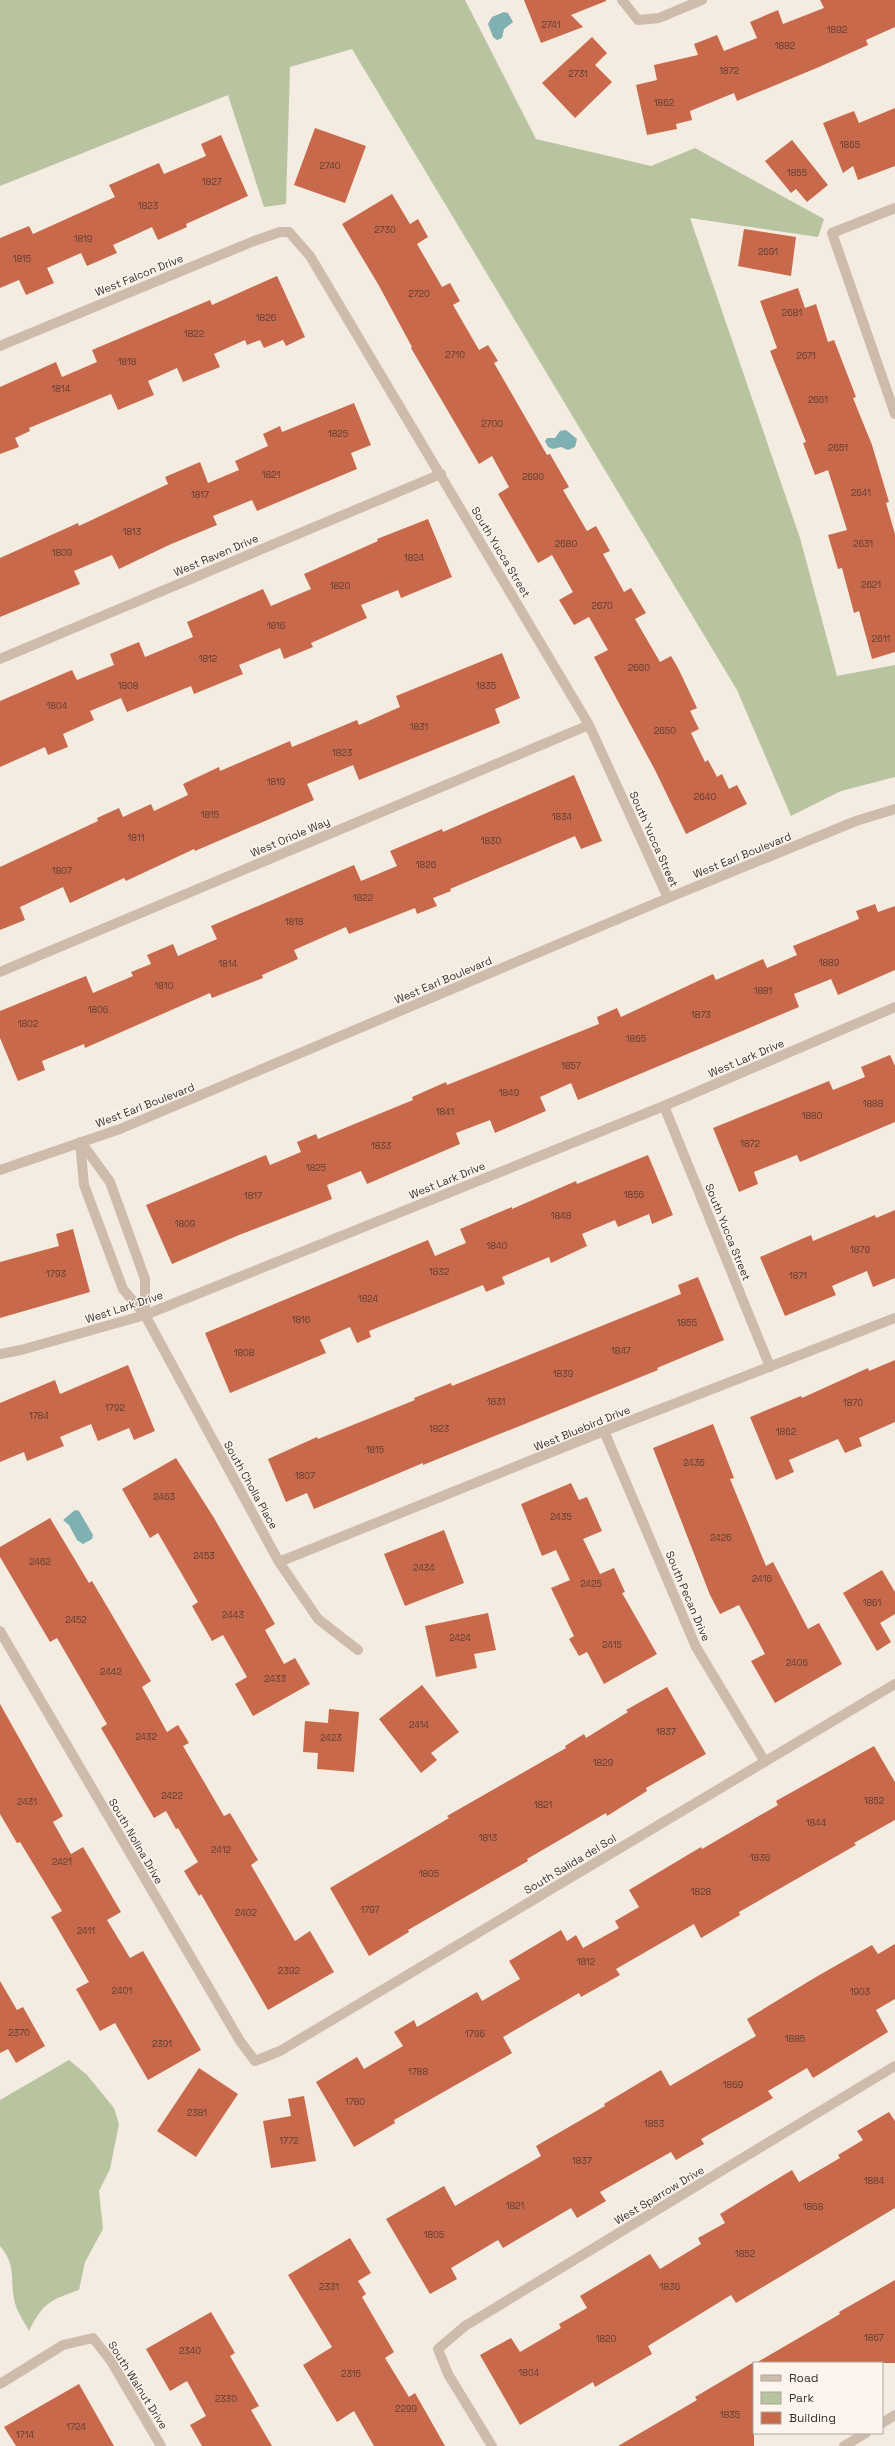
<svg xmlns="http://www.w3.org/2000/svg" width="895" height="2446" viewBox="0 0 895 2446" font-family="'Space Grotesk',sans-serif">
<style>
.green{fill:#b8c4a0}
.water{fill:#7fb0b2}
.building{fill:#c8694b}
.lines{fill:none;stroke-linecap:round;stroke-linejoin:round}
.minor{stroke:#cdbbac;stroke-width:10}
.labels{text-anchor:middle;stroke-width:3;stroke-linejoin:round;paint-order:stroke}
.number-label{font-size:9px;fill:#5e3e33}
.street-label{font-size:11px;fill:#3b302b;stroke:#fbf5ee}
</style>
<rect width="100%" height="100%" fill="#f4ebe1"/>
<path class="green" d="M0,0H465L536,139L651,166L695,148L824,219L818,237L690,218L800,538L837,676L895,665V777L841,791L791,816L737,690L352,49L290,67L286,204L264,207L228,95L0,186Z
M69,2060L87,2075L114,2108L119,2124L110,2169L99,2191L103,2229L85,2262L79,2290C50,2300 43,2303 29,2331C25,2323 17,2312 15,2303C9,2281 18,2267 0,2246V2100Z"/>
<path class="water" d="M504,12L508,13L513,22L504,29L502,38L497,40L493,37L488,24L492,17Z
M566,430L577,439L575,447L568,450L561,447L553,449L548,447L545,441L547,438H555L560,431Z
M75,1510L79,1511L93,1535L92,1539L83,1544L77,1540L69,1525L63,1520Z"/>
<path class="building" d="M524,0H606V1L571,15L583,27L541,43Z
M820,0H895V27L866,40L868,45L819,67L737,101L734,93L690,111L692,120L676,124L677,129L647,135L636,85L657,80L654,65L698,55L694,44L717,35L724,51L757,38L750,22L778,10L783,24L824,8Z
M592,37L607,53L595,65L612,82L575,118L542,83Z
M895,108V166L858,180L853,166L843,173L823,123L854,111L859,123Z
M315,128L366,146L345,203L294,185Z
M221,135L248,196L186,224L187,227L158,240L152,227L113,245L117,253L87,266L81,253L47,268L54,283L26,295L19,280L0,288V238L29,226L33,234L115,197L109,185L159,163L164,174L206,156L201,144Z
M792,140L828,185L807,202L796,189L791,193L765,161Z
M392,194L410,224L418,219L428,237L417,244L442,287L450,283L460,301L453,305L479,350L488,345L498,361L494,363L547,455L550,454L569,487L563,490L587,531L596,526L610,551L603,554L624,592L631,588L646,613L635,619L660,662L671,656L678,668L697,708L690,711L699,729L691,733L705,762L708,760L717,777L722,774L729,789L737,785L747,804L686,834L655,770L594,657L608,650L589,617L574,625L559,600L573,592L552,555L538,563L498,494L509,487L492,456L479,464L411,348L412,347L378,284L342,224Z
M744,229L796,237L791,276L738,266Z
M277,276L305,337L286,346L283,340L264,348L260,340L247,345L245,340L214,354L220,367L183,382L177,368L148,381L154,395L118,410L111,394L29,428L30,431L15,438L19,447L0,454V387L56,362L62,377L97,362L92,350L210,300L212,305Z
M798,288L805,308L816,304L828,342L834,340L856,397L853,398L872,445L889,502L886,503L895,534V652L872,659L859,611L854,613L842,568L838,569L828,535L847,530L828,470L815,475L803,443L806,442L770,351L777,348L760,301Z
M354,403L371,445L351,453L357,469L257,511L252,500L213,516L217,525L169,545L119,569L112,555L74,571L80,584L0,617V558L78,523L79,526L168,484L165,477L200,462L208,483L239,470L235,461L268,446L263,434L280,426L282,432Z
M428,519L452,577L401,598L398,590L361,605L367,618L311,643L313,647L284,659L280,648L239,665L243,674L194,694L191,686L127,712L121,698L90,711L94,720L63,734L68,747L48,755L45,747L0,767V701L72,670L77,680L114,665L110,654L139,642L145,657L193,637L187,622L263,589L271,606L311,589L304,574L378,541L377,539Z
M502,653L520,698L495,709L500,723L359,780L353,765L307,784L314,800L195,851L194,849L126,881L124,878L70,903L63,887L20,907L25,920L0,930V867L98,821L97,818L119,808L123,817L151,804L154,811L188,795L183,784L219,767L220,771L290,741L292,747L357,720L359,725L400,707L396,696Z
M574,775L602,841L581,849L575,836L450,889L451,891L433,898L437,906L417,914L415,908L349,934L346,927L294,950L298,959L262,975L263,978L212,998L210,993L85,1048L84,1044L42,1061L45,1070L18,1081L0,1038V1011L86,976L93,993L133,976L131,972L151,964L147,955L173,944L178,956L217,939L211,926L354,865L361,881L397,866L390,851L442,829L443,832Z
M875,904L878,912L895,906V970L838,995L831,979L794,994L799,1007L578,1100L571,1083L540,1097L546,1111L495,1133L490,1120L456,1133L460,1144L367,1184L361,1171L327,1185L332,1199L239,1235L172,1264L146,1205L266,1155L270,1165L301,1152L297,1142L316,1134L318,1139L413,1100L412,1097L446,1082L447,1085L599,1024L597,1017L617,1008L621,1017L713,974L716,980L763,959L767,968L797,955L793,946L859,919L856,911Z
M890,1055L895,1066V1122L800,1162L797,1155L754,1172L758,1184L739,1192L713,1128L829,1081L833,1090L865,1077L861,1067Z
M648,1155L673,1215L652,1224L649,1214L618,1227L615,1220L582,1234L587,1246L551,1263L549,1257L502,1277L505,1284L486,1292L483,1285L369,1331L371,1337L357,1343L350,1327L320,1340L326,1353L230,1393L205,1333L428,1240L435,1256L466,1243L460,1229L512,1207V1209L576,1181L577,1184Z
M895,1210V1278L873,1287L867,1271L832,1286L836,1295L785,1316L760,1257L811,1235L813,1241L875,1215L876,1218Z
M73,1229L90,1292L0,1318V1262L59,1246L56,1234Z
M698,1277L724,1340L657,1368L658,1370L423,1465V1463L314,1509L307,1493L286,1502L268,1459L317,1437L318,1439L415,1400L414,1398L451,1383L452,1386L681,1294L678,1285Z
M895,1360V1422L859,1438L862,1446L845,1453L838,1439L789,1460L794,1472L776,1480L750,1417L801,1396L802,1398L868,1368L869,1371Z
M128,1365L155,1431L134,1440L129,1428L98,1441L91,1424L60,1437L64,1446L27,1461L24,1452L0,1462V1403L55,1380L60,1394Z
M713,1424L734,1478L730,1479L766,1566L773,1562L808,1629L819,1623L842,1664L775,1703L751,1661L765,1654L739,1605L720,1614L710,1595L653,1448Z
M176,1458L214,1518L275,1624L265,1630L284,1664L295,1658L310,1684L253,1716L235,1684L247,1677L223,1635L212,1641L192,1606L198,1602L158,1533L150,1538L122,1489Z
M571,1483L579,1500L587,1497L602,1531L583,1539L600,1574L614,1568L625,1592L622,1593L657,1654L604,1684L587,1652L579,1656L569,1639L574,1636L551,1588L570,1580L556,1550L542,1556L521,1504Z
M50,1518L89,1583L92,1581L151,1681L142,1687L167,1732L178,1725L189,1743L183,1746L224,1816L230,1813L258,1860L251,1865L295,1941L310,1931L334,1972L268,2010L201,1894L199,1896L184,1871L198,1862L178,1828L176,1829L166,1811L154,1818L101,1728L107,1724L57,1638L50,1642L0,1557V1547Z
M444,1530L464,1583L405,1606L384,1554Z
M882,1570L895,1592V1614L880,1623L891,1642L877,1651L843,1593Z
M488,1613L496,1650L474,1654L477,1668L436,1677L425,1626Z
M422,1685L459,1732L431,1753L437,1760L421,1773L379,1719Z
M667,1687L706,1754L646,1788L647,1791L607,1816L606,1813L527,1859L528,1861L408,1930L409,1932L369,1956L330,1888L449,1818L447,1816L566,1748L565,1746L584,1734L586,1738L628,1712L626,1710Z
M0,1704L63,1816L53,1822L71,1854L83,1847L121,1912L107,1920L130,1958L143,1951L201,2050L148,2080L115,2023L100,2031L76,1989L89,1982L51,1917L62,1911L20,1842L17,1843L0,1814Z
M329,1709L359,1712L354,1772L317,1769L318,1753L303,1752L305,1721L328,1723Z
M874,1746L895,1782V1820L854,1843L856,1845L739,1912L740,1915L701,1938L694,1924L616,1969L620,1975L581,1997L579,1993L503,2037L512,2053L394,2120L395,2123L354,2147L316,2082L357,2057L364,2069L403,2046L394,2032L414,2020L417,2027L477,1992L482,2001L520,1979L509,1961L561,1930L567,1941L576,1935L583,1948L619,1928L615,1921L639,1907L629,1890L701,1847L702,1849L778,1805L776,1801Z
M895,1944V1999L876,2010L888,2032L813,2078L807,2068L768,2091L773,2098L701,2139L704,2144L676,2160L671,2152L600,2192L606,2201L577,2218L571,2208L503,2248L498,2240L451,2268L457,2279L430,2294L386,2219L444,2186L455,2206L541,2156L536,2146L605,2106L604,2104L661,2070L670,2086L756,2036L747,2019L816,1977L872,1945L878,1954Z
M0,1981L17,2010L23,2007L45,2046L16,2063L8,2049L0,2053Z
M199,2068L238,2094L196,2157L157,2131Z
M304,2096L316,2161L271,2168L263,2121L291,2116L288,2099Z
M889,2112L895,2121V2208L736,2303L731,2295L648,2346L652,2354L595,2387L593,2382L520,2425L480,2355L511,2338L520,2352L561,2328L559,2324L587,2308L580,2296L650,2254L660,2269L701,2244L698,2238L725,2223L720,2214L792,2170L799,2182L840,2158L838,2155L863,2140L857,2131Z
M350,2238L371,2273L358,2281L366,2294L362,2297L394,2352L385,2358L409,2397L415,2393L445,2446H374L354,2411L337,2422L303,2365L332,2347L288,2275Z
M895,2280V2363H756L840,2314L839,2312Z
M211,2312L235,2353L230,2356L259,2406L251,2410L272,2446H202L190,2425L206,2416L187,2381L170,2391L146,2349Z
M754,2362V2446H618L697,2400L695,2397Z
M79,2384L114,2446H16L4,2427Z"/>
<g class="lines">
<path class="minor" d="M622,0L638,20L659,18L702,0
M895,208L832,233L895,414
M0,346L254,241L280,232H289L310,256L589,725L668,898
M0,659L441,474
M0,972L589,725
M664,1106L770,1367
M80,1142L84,1185L123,1289L145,1315L279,1562L318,1619L358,1650
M81,1142L110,1182L145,1279V1315
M0,1170L120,1129L668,898L856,821L895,809
M0,1354L21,1350L145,1315L664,1106L895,1007
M604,1431L696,1647L765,1762
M279,1562L604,1431L895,1318
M0,1631L240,2041L255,2061L280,2051L895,1684
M0,2384L63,2345L93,2338L111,2361L161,2446
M882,2423L895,2415
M492,2446L448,2374L438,2349L465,2326L895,2066
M844,2446L866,2433"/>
</g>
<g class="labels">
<g class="number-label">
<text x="551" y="28">2741</text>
<text x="837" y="33">1892</text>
<text x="785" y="49">1882</text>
<text x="729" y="74">1872</text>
<text x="578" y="77">2731</text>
<text x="664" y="106">1862</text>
<text x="850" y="148">1865</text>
<text x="330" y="169">2740</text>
<text x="797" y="176">1855</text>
<text x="212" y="185">1827</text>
<text x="148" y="209">1823</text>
<text x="385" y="233">2730</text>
<text x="83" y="242">1819</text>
<text x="768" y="255">2691</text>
<text x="22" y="262">1815</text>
<text x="419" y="297">2720</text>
<text x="792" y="316">2681</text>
<text x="266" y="321">1826</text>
<text x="194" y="337">1822</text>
<text x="455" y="358">2710</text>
<text x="806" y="359">2671</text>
<text x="127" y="365">1818</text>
<text x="61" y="392">1814</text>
<text x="818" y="403">2661</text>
<text x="492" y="427">2700</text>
<text x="338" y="437">1825</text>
<text x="838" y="451">2651</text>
<text x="271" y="478">1821</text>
<text x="533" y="480">2690</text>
<text x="861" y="496">2641</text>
<text x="200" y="498">1817</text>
<text x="132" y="535">1813</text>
<text x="566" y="547">2680</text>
<text x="863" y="547">2631</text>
<text x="62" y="556">1809</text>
<text x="414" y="561">1824</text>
<text x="871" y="588">2621</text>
<text x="340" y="589">1820</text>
<text x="602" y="609">2670</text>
<text x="276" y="629">1816</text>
<text x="881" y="642">2611</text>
<text x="208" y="662">1812</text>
<text x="639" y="671">2660</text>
<text x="128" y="689">1808</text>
<text x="486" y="689">1835</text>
<text x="57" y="709">1804</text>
<text x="419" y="730">1831</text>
<text x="665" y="734">2650</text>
<text x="342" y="756">1823</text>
<text x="276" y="785">1819</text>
<text x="705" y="800">2640</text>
<text x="210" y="818">1815</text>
<text x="562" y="820">1834</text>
<text x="136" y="841">1811</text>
<text x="491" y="844">1830</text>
<text x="426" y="868">1826</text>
<text x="62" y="874">1807</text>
<text x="363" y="901">1822</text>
<text x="294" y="925">1818</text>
<text x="829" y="966">1889</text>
<text x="228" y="967">1814</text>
<text x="164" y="989">1810</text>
<text x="763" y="994">1881</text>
<text x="98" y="1013">1806</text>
<text x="701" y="1018">1873</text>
<text x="28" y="1027">1802</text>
<text x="636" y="1042">1865</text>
<text x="571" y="1069">1857</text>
<text x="509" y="1096">1849</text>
<text x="873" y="1107">1888</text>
<text x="445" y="1115">1841</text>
<text x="812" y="1119">1880</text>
<text x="750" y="1147">1872</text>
<text x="381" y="1149">1833</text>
<text x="316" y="1171">1825</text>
<text x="634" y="1198">1856</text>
<text x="253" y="1199">1817</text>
<text x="561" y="1219">1848</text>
<text x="185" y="1227">1809</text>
<text x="497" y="1249">1840</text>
<text x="860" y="1253">1879</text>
<text x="439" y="1275">1832</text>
<text x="56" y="1277">1793</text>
<text x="798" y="1279">1871</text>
<text x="368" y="1302">1824</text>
<text x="301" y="1323">1816</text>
<text x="687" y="1326">1855</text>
<text x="621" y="1354">1847</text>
<text x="244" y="1356">1808</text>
<text x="563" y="1377">1839</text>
<text x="496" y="1405">1831</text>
<text x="853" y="1406">1870</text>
<text x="115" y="1411">1792</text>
<text x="39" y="1419">1784</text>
<text x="439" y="1432">1823</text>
<text x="786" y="1435">1862</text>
<text x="375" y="1453">1815</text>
<text x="694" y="1466">2436</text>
<text x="305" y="1479">1807</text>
<text x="164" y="1500">2463</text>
<text x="561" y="1520">2435</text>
<text x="721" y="1541">2426</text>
<text x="204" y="1559">2453</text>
<text x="40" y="1565">2462</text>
<text x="424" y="1571">2434</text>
<text x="762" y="1582">2416</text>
<text x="591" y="1587">2425</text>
<text x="872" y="1606">1861</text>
<text x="233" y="1618">2443</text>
<text x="76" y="1623">2452</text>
<text x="460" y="1641">2424</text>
<text x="612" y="1648">2415</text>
<text x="797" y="1666">2406</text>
<text x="111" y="1675">2442</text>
<text x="275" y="1682">2433</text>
<text x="419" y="1728">2414</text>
<text x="666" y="1735">1837</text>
<text x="146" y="1740">2432</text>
<text x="331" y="1741">2423</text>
<text x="603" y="1766">1829</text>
<text x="172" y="1799">2422</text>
<text x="874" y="1804">1852</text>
<text x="27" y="1805">2431</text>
<text x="543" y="1808">1821</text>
<text x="816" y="1826">1844</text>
<text x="488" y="1841">1813</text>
<text x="221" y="1853">2412</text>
<text x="760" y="1861">1836</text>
<text x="62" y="1865">2421</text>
<text x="429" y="1877">1805</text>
<text x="701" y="1895">1828</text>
<text x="370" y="1913">1797</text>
<text x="246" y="1916">2402</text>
<text x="86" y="1934">2411</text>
<text x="586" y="1965">1812</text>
<text x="289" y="1974">2392</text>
<text x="122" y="1994">2401</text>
<text x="860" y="1995">1903</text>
<text x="19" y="2036">2370</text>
<text x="475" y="2037">1796</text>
<text x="795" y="2042">1885</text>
<text x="162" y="2047">2391</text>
<text x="418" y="2075">1788</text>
<text x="733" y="2088">1869</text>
<text x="355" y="2105">1780</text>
<text x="197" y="2116">2381</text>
<text x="654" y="2127">1853</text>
<text x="289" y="2144">1772</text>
<text x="582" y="2164">1837</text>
<text x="874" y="2184">1884</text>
<text x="515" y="2209">1821</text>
<text x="813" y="2210">1868</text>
<text x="434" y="2238">1805</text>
<text x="745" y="2257">1852</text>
<text x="329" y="2290">2331</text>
<text x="670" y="2290">1836</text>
<text x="874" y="2341">1867</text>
<text x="606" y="2342">1820</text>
<text x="190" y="2354">2340</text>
<text x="529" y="2376">1804</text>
<text x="351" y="2377">2315</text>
<text x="226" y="2402">2330</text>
<text x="406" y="2412">2299</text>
<text x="730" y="2418">1835</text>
<text x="76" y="2430">1724</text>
<text x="25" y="2438">1714</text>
</g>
<g class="street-label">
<text transform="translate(139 275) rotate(-22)" y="4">West Falcon Drive</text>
<text transform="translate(501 552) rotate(59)" y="4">South Yucca Street</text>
<text transform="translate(216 555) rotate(-23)" y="4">West Raven Drive</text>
<text transform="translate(290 837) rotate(-23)" y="4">West Oriole Way</text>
<text transform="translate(654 839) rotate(66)" y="4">South Yucca Street</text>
<text transform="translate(742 855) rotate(-22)" y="4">West Earl Boulevard</text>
<text transform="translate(443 980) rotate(-23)" y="4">West Earl Boulevard</text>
<text transform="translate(746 1058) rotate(-23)" y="4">West Lark Drive</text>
<text transform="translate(145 1105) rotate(-21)" y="4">West Earl Boulevard</text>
<text transform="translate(447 1180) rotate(-22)" y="4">West Lark Drive</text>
<text transform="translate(728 1232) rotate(68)" y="4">South Yucca Street</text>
<text transform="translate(124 1307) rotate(-18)" y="4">West Lark Drive</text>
<text transform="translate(582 1428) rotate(-22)" y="4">West Bluebird Drive</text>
<text transform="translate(251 1485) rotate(61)" y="4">South Cholla Place</text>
<text transform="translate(688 1596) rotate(67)" y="4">South Pecan Drive</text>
<text transform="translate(136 1841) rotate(60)" y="4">South Nolina Drive</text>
<text transform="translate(570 1864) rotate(-31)" y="4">South Salida del Sol</text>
<text transform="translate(659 2195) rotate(-31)" y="4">West Sparrow Drive</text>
<text transform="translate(138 2385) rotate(58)" y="4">South Walnut Drive</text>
</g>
</g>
<rect x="753" y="2362" width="130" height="72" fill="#fbf5ee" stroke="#aea6a0"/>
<rect x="761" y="2375" width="20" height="6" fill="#cdbbac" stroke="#aea6a0"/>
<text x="789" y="2382" font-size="12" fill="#3b302b">Road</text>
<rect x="761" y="2392" width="20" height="12" fill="#b8c4a0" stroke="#aea6a0"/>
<text x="789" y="2402" font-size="12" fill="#3b302b">Park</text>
<rect x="761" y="2412" width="20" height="12" fill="#c8694b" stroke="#aea6a0"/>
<text x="789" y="2422" font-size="12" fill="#3b302b">Building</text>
</svg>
